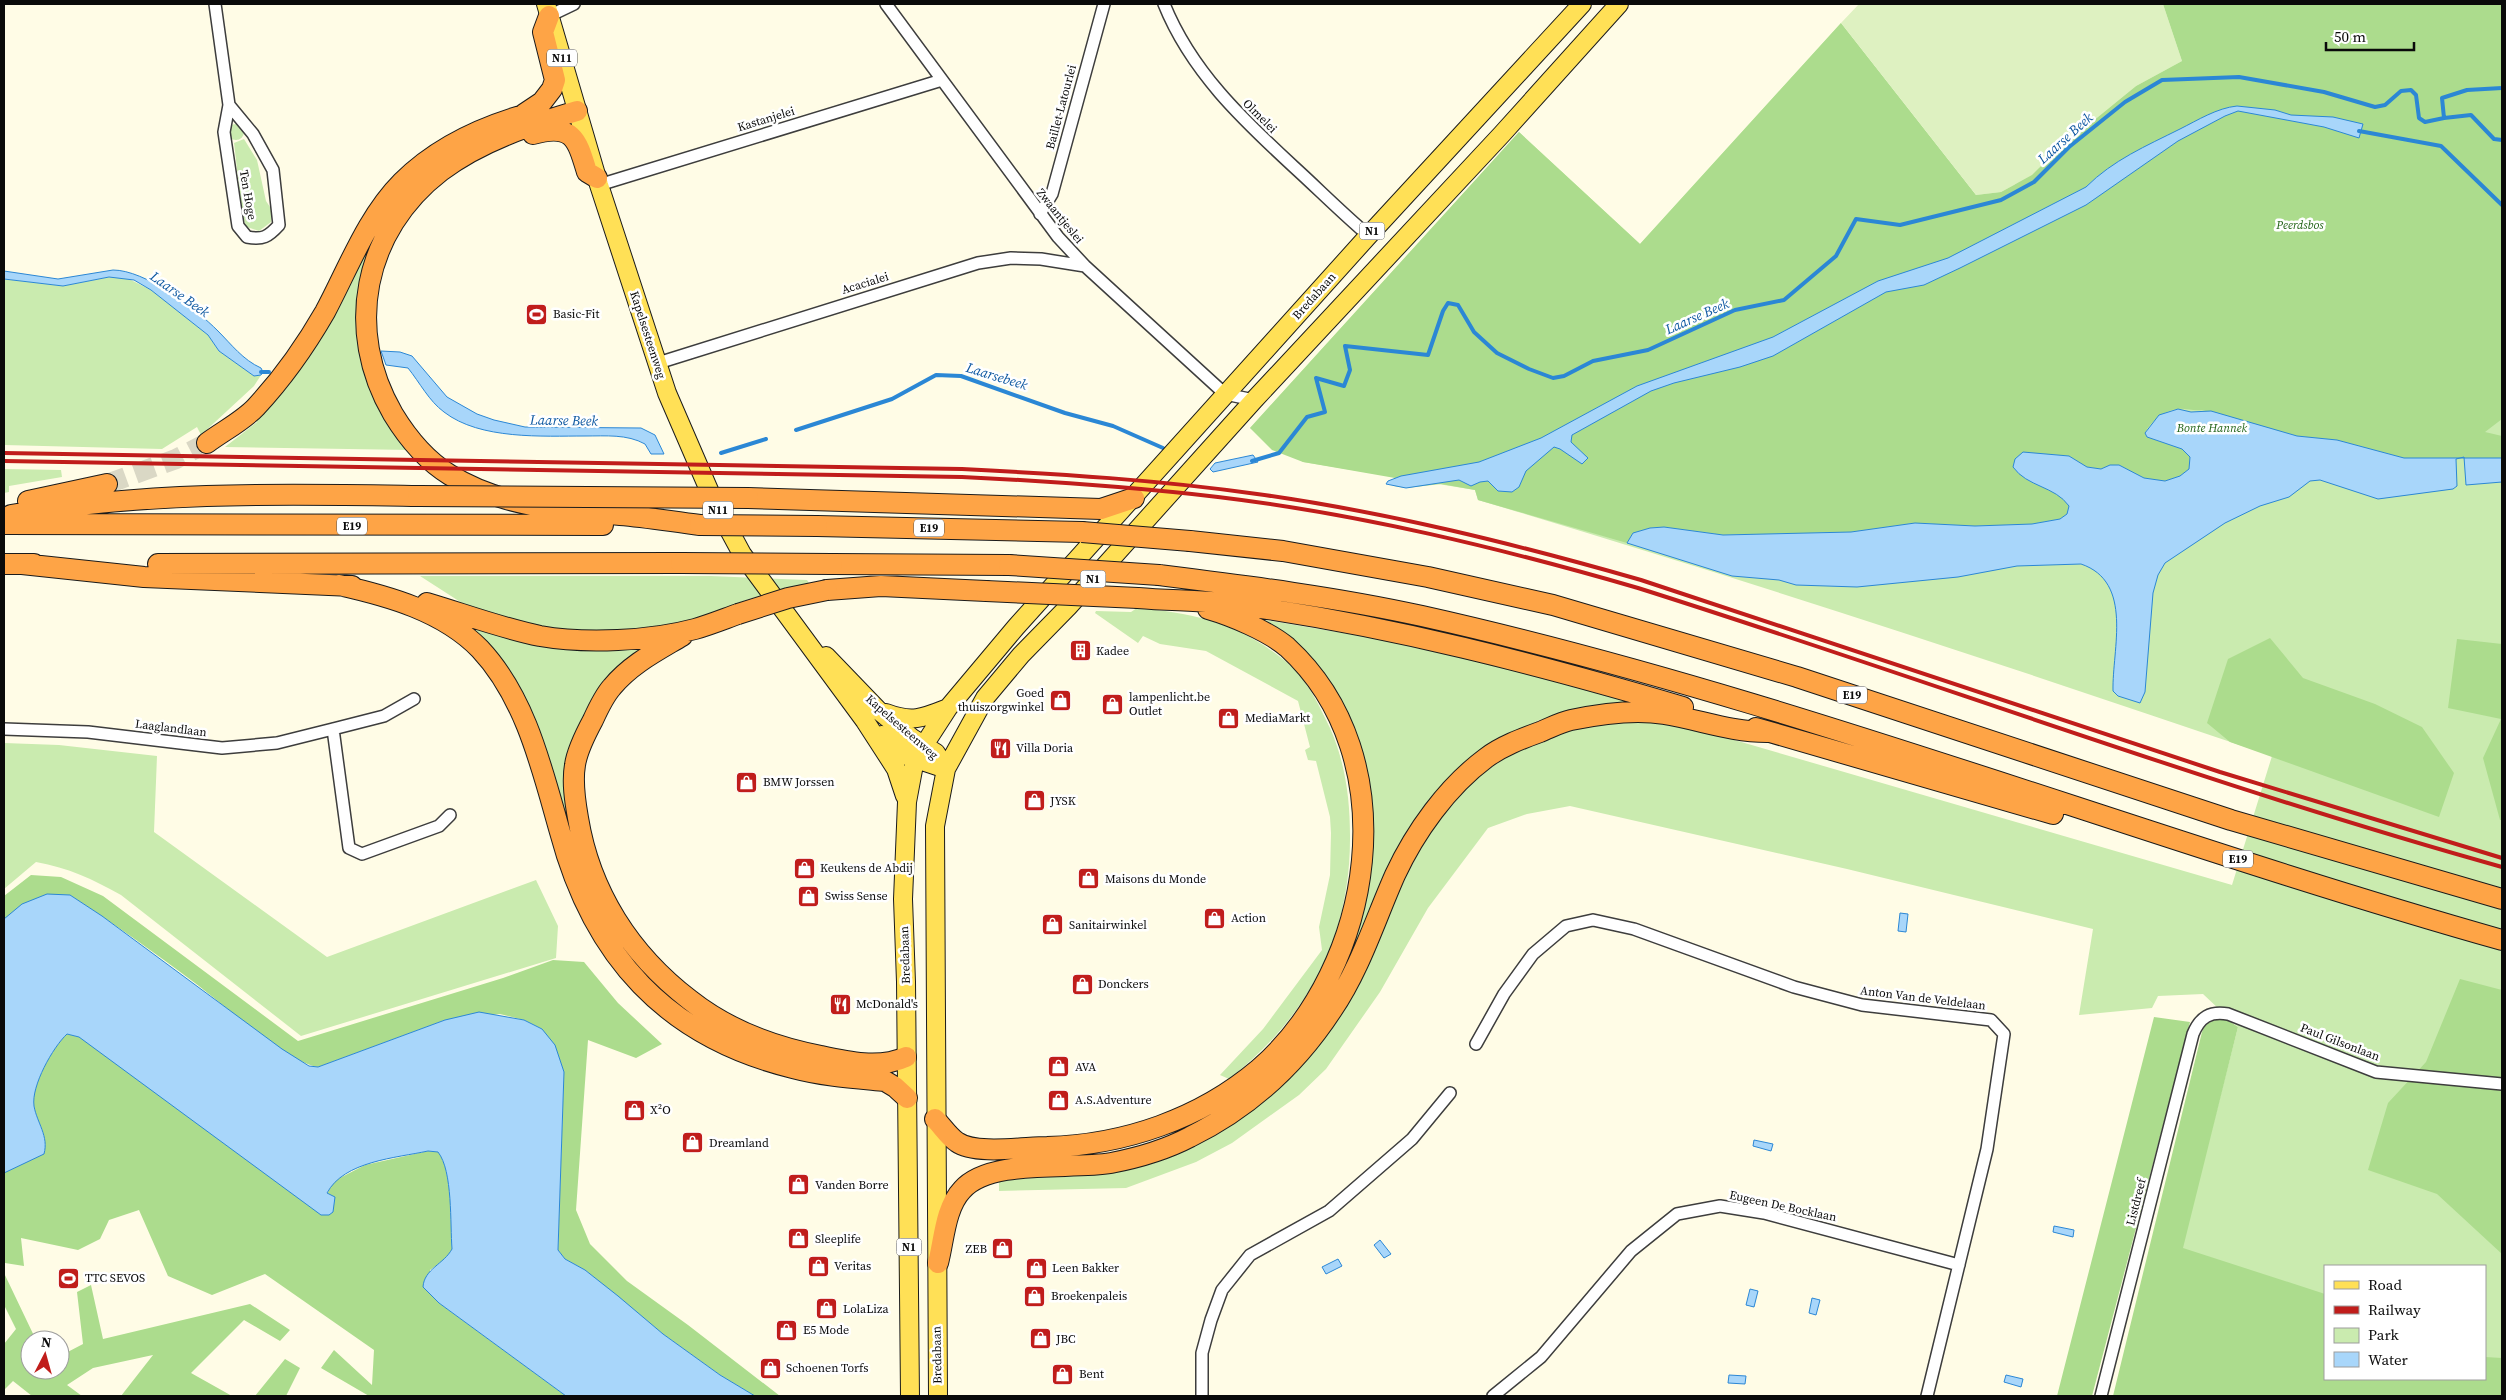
<svg xmlns="http://www.w3.org/2000/svg" width="2506" height="1400" viewBox="0 0 2506 1400" font-family="'Source Serif 4',serif">
<style>
.green{fill:#caebaf;fill-rule:evenodd}
.forest{fill:#acdc8d}
.pitch{fill:#def1c1}
.water{fill:#a8d6fa;stroke:#2b87d5}
.lines{fill:none;stroke-linecap:round;stroke-linejoin:round}
.stream{stroke:#2b87d5;stroke-width:4}
.highway-tunnel{stroke:#dad8c5;stroke-width:20;stroke-dasharray:20 10;stroke-linecap:butt}
.street-casing{stroke:#3d3d3d;stroke-width:14}
.primary-casing{stroke:#1b1b1b;stroke-width:20}
.highway-casing{stroke:#1b1b1b;stroke-width:22}
.street{stroke:#fff;stroke-width:11}
.primary{stroke:#ffe056;stroke-width:18}
.highway{stroke:#fea446;stroke-width:20}
.rail{stroke:#c01d1b;stroke-width:4}
.highway-bridge-casing{stroke:#1b1b1b;stroke-width:22;stroke-linecap:butt}
.highway-bridge{stroke:#fea446;stroke-width:20}
.labels{text-anchor:middle;stroke-width:5;stroke-linejoin:round;paint-order:stroke}
.shield{fill:#fff;stroke:#545454;stroke-width:1}
.shield-label{font-size:11px;font-weight:bold;fill:#0a0a0a}
.street-label{font-size:12px;fill:#0a0a0a;stroke:#fff}
.park-label{font-size:12px;font-style:italic;fill:#236418;stroke:#fff}
.poi-label{font-size:12px;fill:#0a0a0a;stroke:#fff;text-anchor:start}
.water-label{font-size:14px;font-style:italic;fill:#0e58a1;stroke:#fff}
</style>
<rect width="100%" height="100%" fill="#fffce6"/>
<path class="green" d="M2159,4H2502V1396H2144L2238,1027L2203,994L2158,996L2152,1008L2079,1015L2093,929L1847,869L1570,806L1527,814L1488,828L1428,908L1380,992L1326,1069L1299,1095L1232,1143L1196,1162L1126,1188L999,1191V1180L1102,1174L1254,1109C1286,1083 1316,1054 1339,1018C1366,975 1382,925 1405,879C1437,814 1473,768 1541,740C1568,730 1593,723 1622,722C1648,721 1674,726 1700,730L2232,885L2272,756C2008,666 1744,579 1478,500L1475,490L1303,462L1250,428L1519,132L1640,244L1841,23L1976,195ZM2325,1266H2485V1379H2325Z
M228 132a8 8 0 1 1 16 0a8 8 0 1 1-16 0Z
M244,139L257,160L266,201L272,210L271,222L259,231L247,227C242,223 236,156 234,143Z
M387,211L359,300L411,450L225,447L257,422L253,416Z
M109,277L127,278L151,290L208,335L219,351L254,376L261,375L254,386L201,435L197,427L162,449L4,445V279L63,286Z
M4,469L61,470L62,477L9,486V492L4,493Z
M420,576H711L807,580L809,583L749,599L680,624L627,633L536,629L465,605Z
M1137,608C1194,613 1238,623 1284,660C1306,677 1318,703 1330,728C1345,762 1350,798 1350,835C1351,936 1308,1017 1229,1079L1220,1075L1263,1029L1322,950L1319,927L1330,875L1331,833L1330,817L1316,761L1308,760L1305,750L1310,747L1298,701L1206,651L1160,644L1143,636L1138,643L1095,613L1096,611L1131,612Z
M1259,619L1373,638L1503,667L1559,683L1642,703L1593,709L1539,720L1499,742L1450,782L1334,996L1267,1068L1351,938L1355,745Z
M458,624L650,645L577,742L600,916L540,747Z
M4,743L59,745L157,756L154,832L327,957L536,880L558,926L556,958L301,1036L121,895C92,879 69,868 36,862L4,889Z"/>
<path class="forest" d="M2163,4H2502V419L2485,432L2502,436V458H2404L2337,440L2297,436L2202,410C2193,411 2185,408 2177,409C2163,411 2151,421 2145,433L2147,437L2182,449L2190,457L2189,469L2180,476L2165,481L2144,478L2119,465H2110L2101,469L2087,467L2069,456L2052,455L2033,483C2047,489 2060,494 2069,506L2067,514L2060,519L2032,524L1975,526L1915,523L1851,532L1723,535L1664,527L1650,528L1633,533L1627,543L1478,500L1475,490L1441,484L1406,488L1394,486L1395,478L1303,462L1272,450L1250,428L1519,132L1640,244L1841,23L1976,195L2001,192L2014,185L2047,162L2055,152L2136,86L2182,61Z
M2270,638L2303,678L2375,704L2422,727L2454,773L2439,817L2230,742L2207,723L2228,659Z
M2457,639L2502,644V820H2500L2483,758L2501,719L2448,708Z
M31,875L61,877L103,896L298,1041L503,978L553,960L584,962L618,1003L662,1044L636,1058L588,1040L576,1210L590,1244L627,1281L688,1325L780,1396H755L720,1375L663,1334L585,1270L565,1259L558,1250L564,1072L542,1029L524,1020L500,1014L445,1020L318,1067C287,1062 223,1004 195,983C155,953 113,923 70,895L4,919V896Z
M2460,979L2502,990V1254L2437,1194L2368,1170L2388,1103L2426,1062Z
M2154,1017L2190,1022L2092,1396H2057Z
M2225,1018L2238,1027L2183,1248L2325,1294V1379H2485V1357L2502,1358V1396H2113L2202,1032C2206,1021 2214,1020 2225,1018Z
M67,1034L79,1037L327,1194L334,1181L365,1165L428,1151L438,1152C453,1171 450,1224 452,1249L448,1257L430,1270L439,1303L566,1396H369L321,1368L334,1350L372,1385L374,1350L265,1274L212,1295L168,1276L139,1210L109,1220L100,1239L78,1250L21,1238L24,1266L5,1263L4,1173L44,1153C49,1136 37,1123 34,1106C31,1086 53,1047 67,1034Z
M4,1273L36,1340H30V1370H60V1356L83,1344L77,1292L91,1285L103,1339L250,1304L290,1330L280,1341L244,1320L191,1373L232,1396H121L153,1355L93,1368L67,1385L82,1396H32L13,1381L4,1390V1344L16,1329L4,1305Z
M285,1359L300,1368L286,1396H255Z"/>
<path class="pitch" d="M1859,4H2163L2182,61L2136,86L2055,152L2032,175L2001,192L1976,195L1841,23Z"/>
<path class="water" d="M2237,106L2275,110L2291,115L2333,117L2363,124L2359,138L2324,127L2238,111L2225,116L2178,141L2086,205L1960,268L1924,285L1886,292L1773,356L1740,367L1674,383L1651,391L1572,435L1571,442L1588,458L1582,464L1560,449L1554,447L1526,471L1519,487L1512,492L1498,491L1488,481L1480,482L1471,486L1459,480L1406,488L1386,484L1388,481L1401,476L1479,462L1541,438L1637,386L1773,337L1878,281L1948,258L2086,187C2113,160 2146,146 2180,129C2198,120 2217,108 2237,106Z
M113,270C145,270 195,308 218,331C231,344 243,360 261,368L263,372L261,375L254,376L219,351L208,335L151,290L134,280L109,277L63,286L4,279V271L58,279Z
M381,351L400,352L412,356L447,397L477,414L494,420L525,427L641,428L655,435L664,454H651L645,444C627,434 606,436 585,436C543,436 480,440 444,412C429,401 420,383 408,368L386,365Z
M2178,409L2191,412L2211,411L2297,436L2337,440L2404,458H2502V482L2466,485L2464,457L2456,459L2457,486L2453,489L2378,499L2320,480L2310,481L2289,497L2260,506L2225,523L2165,563L2158,575L2153,593L2145,692L2140,703L2118,696L2113,691C2112,649 2134,582 2081,564L2017,566L1958,577L1857,587L1796,585L1779,580L1732,576L1627,543L1633,533L1650,528L1664,527L1723,535L1851,532L1915,523L1975,526L2032,524L2060,519L2067,514L2069,506C2055,486 2027,487 2013,467L2015,459L2023,452L2069,456L2087,467L2101,469L2110,465H2119L2144,478L2165,481L2180,476L2189,469L2190,457L2182,449L2147,437L2145,433L2159,415Z
M1253,455L1258,462L1213,472L1210,469L1215,463Z
M47,894L70,895L102,916L282,1049L309,1066L318,1067L445,1020L479,1012L524,1020L542,1029L555,1045L564,1072L558,1250L565,1259L585,1270L618,1296L663,1334L720,1375L755,1396H566L439,1303L423,1287C424,1269 444,1264 452,1249C450,1224 453,1171 438,1152L428,1151C396,1158 344,1161 327,1193L335,1197L333,1212L329,1215H321L79,1037L67,1034C53,1047 31,1086 34,1106C37,1123 49,1136 44,1154L4,1173V919L22,904Z
M1900,913L1908,914L1906,932L1898,931Z
M1754,1140L1773,1144L1771,1151L1753,1146Z
M2054,1226L2074,1230L2073,1237L2053,1232Z
M1380,1240L1391,1254L1384,1258L1374,1245Z
M1338,1259L1342,1266L1326,1274L1322,1267Z
M1750,1289L1758,1291L1754,1307L1746,1305Z
M1812,1298L1820,1300L1816,1315L1809,1313Z
M1729,1375L1746,1376L1745,1384L1728,1383Z
M2006,1375L2023,1379L2021,1387L2004,1382Z"/>
<g class="lines">
<path class="stream" d="M2444,118L2471,115L2494,139L2502,140
M2359,131L2441,146L2502,205
M261,372H269
M796,430L892,399L936,375L961,376L1065,413L1113,426L1163,448
M721,453L766,439
M1252,461L1279,453L1307,417L1325,412L1316,378L1344,386L1350,370L1345,346L1428,355L1443,311L1448,303L1458,305L1474,332L1497,353L1529,369L1553,378L1564,376L1593,361L1648,350L1735,310L1784,300L1836,256L1856,219L1900,225L2001,200L2034,182L2069,147L2125,102L2162,80L2239,77L2324,92L2375,107L2385,105L2401,91L2411,90L2416,95L2419,118L2425,122L2444,118L2442,98L2467,90L2502,88"/>
<path class="highway-tunnel" d="M107,484L176,459L207,443"/>
<defs>
<path id="street" d="M215,4L229,105L224,132L238,226L247,237C263,240 268,237 279,225L273,170L253,134L229,105
M886,4L1058,237L1085,266L1225,394L1254,400
M1164,4C1191,71 1242,119 1294,167C1316,187 1338,209 1361,229
M549,16L574,4
M599,185L942,80
M1040,214L1052,194L1104,4
M658,363L978,263L1011,258L1041,259L1085,266
M4,729L88,732L222,748L277,743L333,729L384,716L414,699
M333,729L349,848L362,854L439,826L450,815
M1476,1044L1504,994L1533,954L1566,926L1593,920L1634,929L1794,987L1862,1005L1991,1020L2004,1034L1987,1149L1927,1396
M1202,1396V1353L1211,1320L1222,1290L1250,1255L1329,1211L1412,1139L1450,1093
M1493,1396L1541,1357L1631,1251L1677,1214L1720,1206L1764,1213L1959,1265
M2101,1396L2193,1034C2200,1017 2210,1011 2228,1014L2376,1072L2502,1084"/>
<path id="primary" d="M546,4L599,185L667,393L715,504L742,554L865,721L896,769L905,796
M826,656L878,710L912,738L936,753L946,769
M886,713C912,723 923,718 948,708
M882,735L907,756L946,769
M910,1396L906,982L903,899L907,802L915,759L948,708L1016,627L1369,235L1582,4
M938,1396L935,826L946,769L985,698L1021,655L1068,607L1254,400L1502,134L1619,4"/>
<path id="highway" d="M577,111C530,125 481,141 441,171C363,231 344,330 393,414C407,437 427,461 450,475C502,507 562,510 620,515C647,517 674,522 700,525
M524,114L542,102L552,89L555,80L543,32L549,16
M533,134C573,123 577,139 587,172L597,178
M207,443C223,431 243,421 256,407C282,379 306,345 325,312C348,269 367,217 402,182C436,148 481,127 527,114
M748,498L1101,509L1134,498
M28,501L107,484
M11,515C147,491 281,494 418,496
M4,524L603,525
M817,526L1082,532
M1190,541L1283,551L1428,577L1553,605L1797,677L2231,820L2502,899
M4,564H34
M22,564L144,577L352,586
M158,564L681,563
M832,564L1009,565
M1159,575C1247,586 1336,597 1422,616C1789,698 2141,838 2502,940
M339,585C388,596 443,611 480,649C526,698 542,769 560,832C593,956 666,1037 793,1068C823,1076 854,1078 885,1081L895,1087L907,1098
M827,590L881,586L986,591
M1138,598C1172,601 1207,600 1240,605C1391,626 1537,664 1683,707
M427,603C464,614 501,628 540,636C585,644 651,641 695,629C709,625 724,619 738,614
M682,636C657,651 631,664 612,687C604,696 598,709 593,720C586,733 577,751 575,765C572,782 575,801 578,818C590,892 630,954 690,1000C728,1030 774,1047 821,1056C848,1062 880,1069 906,1057
M1756,728L2053,814
M935,1119C942,1126 949,1137 957,1142C975,1155 1025,1147 1047,1147C1124,1145 1200,1119 1259,1069C1375,967 1408,758 1287,647C1268,631 1232,616 1208,609
M938,1263C944,1240 945,1208 962,1190C990,1158 1070,1170 1111,1163C1137,1158 1167,1149 1190,1137C1249,1108 1296,1065 1332,1010C1360,969 1375,920 1395,875C1415,832 1447,787 1486,758C1502,746 1521,739 1540,732C1550,728 1561,722 1571,720C1600,714 1635,709 1664,714C1701,720 1730,732 1767,732"/>
</defs>
<use href="#street" class="street-casing"/>
<use href="#primary" class="primary-casing"/>
<use href="#highway" class="highway-casing"/>
<use href="#street" class="street"/>
<use href="#primary" class="primary"/>
<use href="#highway" class="highway"/>
<path class="rail" d="M4,453L962,469C1061,474 1159,480 1257,494C1387,512 1515,544 1641,580L2220,772L2502,858
M4,461L962,477C1047,481 1132,487 1218,497C1360,514 1500,548 1638,588C1926,679 2211,786 2502,867"/>
<defs>
<path id="highway-bridge" d="M418,496L748,498
M700,525L817,526
M1082,532L1190,541
M681,563L832,564
M1009,565L1159,575
M986,591L1138,598
M738,614L788,598L827,590"/>
</defs>
<use href="#highway-bridge" class="highway-bridge-casing"/>
<use href="#highway-bridge" class="highway-bridge"/>
</g>
<defs>
<symbol id="stadium-square" viewBox="-11 -11 22 22"><rect x="-9" y="-9" width="18" height="18" rx="4" fill="#c01d1b" stroke="#fff"/><path d="M0-5a6.5 5 0 1 0 0 10a6.5 5 0 1 0 0-10ZM-3.5-1.8h7v3.6h-7Z" fill="#fff"/></symbol>
<symbol id="building-square" viewBox="-11 -11 22 22"><rect x="-9" y="-9" width="18" height="18" rx="4" fill="#c01d1b" stroke="#fff"/><path d="M-4-6H4V6H1V3H-1V6H-4ZM-2.5-4.3h1.7v1.8h-1.7ZM.8-4.3h1.7v1.8H.8ZM-2.5-1h1.7V.8h-1.7ZM.8-1h1.7V.8H.8Z" fill="#fff"/></symbol>
<symbol id="shop-square" viewBox="-11 -11 22 22"><rect x="-9" y="-9" width="18" height="18" rx="4" fill="#c01d1b" stroke="#fff"/><path d="M-5-2.5h2.3a2.7 3.5 0 0 1 5.4 0H5L5.5 6h-11ZM-1.5-2.5h3a1.5 2.3 0 0 0-3 0Z" fill="#fff"/></symbol>
<symbol id="restaurant-square" viewBox="-11 -11 22 22"><rect x="-9" y="-9" width="18" height="18" rx="4" fill="#c01d1b" stroke="#fff"/><path d="M-5-6h1v4h1v-4h1v4h1v-4h1v5L-1.5 .5V6h-2V.5L-5-1ZM5-6V6H3V1.5H1.5Q1.5-4 5-6Z" fill="#fff"/></symbol>
</defs>
<g fill-rule="evenodd">
<use href="#stadium-square" x="524" y="302" width="25" height="25"/>
<use href="#building-square" x="1068" y="638" width="25" height="25"/>
<use href="#shop-square" x="1048" y="688" width="25" height="25"/>
<use href="#shop-square" x="1100" y="692" width="25" height="25"/>
<use href="#shop-square" x="1216" y="706" width="25" height="25"/>
<use href="#restaurant-square" x="988" y="736" width="25" height="25"/>
<use href="#shop-square" x="734" y="770" width="25" height="25"/>
<use href="#shop-square" x="1022" y="788" width="25" height="25"/>
<use href="#shop-square" x="792" y="856" width="25" height="25"/>
<use href="#shop-square" x="1076" y="866" width="25" height="25"/>
<use href="#shop-square" x="796" y="884" width="25" height="25"/>
<use href="#shop-square" x="1202" y="906" width="25" height="25"/>
<use href="#shop-square" x="1040" y="912" width="25" height="25"/>
<use href="#shop-square" x="1070" y="972" width="25" height="25"/>
<use href="#restaurant-square" x="828" y="992" width="25" height="25"/>
<use href="#shop-square" x="1046" y="1054" width="25" height="25"/>
<use href="#shop-square" x="1046" y="1088" width="25" height="25"/>
<use href="#shop-square" x="622" y="1098" width="25" height="25"/>
<use href="#shop-square" x="680" y="1130" width="25" height="25"/>
<use href="#shop-square" x="786" y="1172" width="25" height="25"/>
<use href="#shop-square" x="786" y="1226" width="25" height="25"/>
<use href="#shop-square" x="990" y="1236" width="25" height="25"/>
<use href="#shop-square" x="806" y="1254" width="25" height="25"/>
<use href="#shop-square" x="1024" y="1256" width="25" height="25"/>
<use href="#stadium-square" x="56" y="1266" width="25" height="25"/>
<use href="#shop-square" x="1022" y="1284" width="25" height="25"/>
<use href="#shop-square" x="814" y="1296" width="25" height="25"/>
<use href="#shop-square" x="774" y="1318" width="25" height="25"/>
<use href="#shop-square" x="1028" y="1326" width="25" height="25"/>
<use href="#shop-square" x="758" y="1356" width="25" height="25"/>
<use href="#shop-square" x="1050" y="1362" width="25" height="25"/>
</g>
<g class="labels">
<g class="shield">
<rect x="547" y="49.5" width="30" height="17" rx="4"/>
<rect x="1359.5" y="222.5" width="25" height="17" rx="4"/>
<rect x="703" y="501.5" width="30" height="17" rx="4"/>
<rect x="337" y="517.5" width="30" height="17" rx="4"/>
<rect x="914" y="519.5" width="30" height="17" rx="4"/>
<rect x="1080.5" y="570.5" width="25" height="17" rx="4"/>
<rect x="1837" y="686.5" width="30" height="17" rx="4"/>
<rect x="2223" y="850.5" width="30" height="17" rx="4"/>
<rect x="896.5" y="1238.5" width="25" height="17" rx="4"/>
</g>
<g class="shield-label">
<text x="562" y="62">N11</text>
<text x="1372" y="235">N1</text>
<text x="718" y="514">N11</text>
<text x="352" y="530">E19</text>
<text x="929" y="532">E19</text>
<text x="1093" y="583">N1</text>
<text x="1852" y="699">E19</text>
<text x="2238" y="863">E19</text>
<text x="909" y="1251">N1</text>
</g>
<g class="street-label">
<text transform="translate(1061 107) rotate(-75)" y="4">Baillet-Latourlei</text>
<text transform="translate(1260 116) rotate(45)" y="4">Olmelei</text>
<text transform="translate(766 119) rotate(-17)" y="4">Kastanjelei</text>
<text transform="translate(248 195) rotate(80)" y="4">Ten Hoge</text>
<text transform="translate(1060 216) rotate(51)" y="4">Zwaantjeslei</text>
<text transform="translate(865 283) rotate(-17)" y="4">Acacialei</text>
<text transform="translate(1314 296) rotate(-48)" y="4">Bredabaan</text>
<text transform="translate(648 335) rotate(72)" y="4">Kapelsesteenweg</text>
<text transform="translate(902 727) rotate(41)" y="4">Kapelsesteenweg</text>
<text transform="translate(171 728) rotate(7)" y="4">Laaglandlaan</text>
<text transform="translate(905 955) rotate(-92)" y="4">Bredabaan</text>
<text transform="translate(1923 998) rotate(7)" y="4">Anton Van de Veldelaan</text>
<text transform="translate(2340 1042) rotate(21)" y="4">Paul Gilsonlaan</text>
<text transform="translate(2136 1202) rotate(-76)" y="4">Listdreef</text>
<text transform="translate(1783 1206) rotate(12)" y="4">Eugeen De Bocklaan</text>
<text transform="translate(937 1355) rotate(-91)" y="4">Bredabaan</text>
</g>
<g class="park-label">
<text x="2300" y="229">Peerdsbos</text>
<text x="2212" y="432">Bonte Hannek</text>
</g>
<g class="poi-label">
<text x="553" y="318">Basic-Fit</text>
<text x="1096" y="655">Kadee</text>
<text x="1044" y="697" text-anchor="end">Goed<tspan x="1044" dy="14">thuiszorgwinkel</tspan></text>
<text x="1129" y="701">lampenlicht.be<tspan x="1129" dy="14">Outlet</tspan></text>
<text x="1245" y="722">MediaMarkt</text>
<text x="1016" y="752">Villa Doria</text>
<text x="763" y="786">BMW Jorssen</text>
<text x="1050" y="805">JYSK</text>
<text x="820" y="872">Keukens de Abdij</text>
<text x="1105" y="883">Maisons du Monde</text>
<text x="825" y="900">Swiss Sense</text>
<text x="1231" y="922">Action</text>
<text x="1069" y="929">Sanitairwinkel</text>
<text x="1098" y="988">Donckers</text>
<text x="856" y="1008">McDonald's</text>
<text x="1075" y="1071">AVA</text>
<text x="1075" y="1104">A.S.Adventure</text>
<text x="650" y="1114">X²O</text>
<text x="709" y="1147">Dreamland</text>
<text x="815" y="1189">Vanden Borre</text>
<text x="815" y="1243">Sleeplife</text>
<text x="987" y="1253" text-anchor="end">ZEB</text>
<text x="834" y="1270">Veritas</text>
<text x="1052" y="1272">Leen Bakker</text>
<text x="85" y="1282">TTC SEVOS</text>
<text x="1051" y="1300">Broekenpaleis</text>
<text x="843" y="1313">LolaLiza</text>
<text x="803" y="1334">E5 Mode</text>
<text x="1056" y="1343">JBC</text>
<text x="786" y="1372">Schoenen Torfs</text>
<text x="1079" y="1378">Bent</text>
</g>
<g class="water-label">
<text transform="translate(2065 138) rotate(-42)" y="5">Laarse Beek</text>
<text transform="translate(180 294) rotate(35)" y="5">Laarse Beek</text>
<text transform="translate(1697 316) rotate(-24)" y="5">Laarse Beek</text>
<text transform="translate(997 376) rotate(17)" y="5">Laarsebeek</text>
<text transform="translate(564 420) rotate(1)" y="5">Laarse Beek</text>
</g>
</g>
<rect width="2506" height="1400" fill="none" stroke="#0a0a0a" stroke-width="10"/>
<rect x="2324" y="1265" width="162" height="115" fill="#ffffff" stroke="#9d9d9d"/>
<rect x="2334" y="1281" width="25" height="8" fill="#ffe056" stroke="#9d9d9d"/>
<text x="2368" y="1290" font-size="15" fill="#0a0a0a">Road</text>
<rect x="2334" y="1306" width="25" height="8" fill="#c01d1b" stroke="#9d9d9d"/>
<text x="2368" y="1315" font-size="15" fill="#0a0a0a">Railway</text>
<rect x="2334" y="1328" width="25" height="15" fill="#caebaf" stroke="#9d9d9d"/>
<text x="2368" y="1340" font-size="15" fill="#0a0a0a">Park</text>
<rect x="2334" y="1352" width="25" height="15" fill="#a8d6fa" stroke="#9d9d9d"/>
<text x="2368" y="1365" font-size="15" fill="#0a0a0a">Water</text>
<g transform="translate(45 1355) rotate(6)"><circle r="24" fill="#ffffff" stroke="#9d9d9d"/>
<path d="M0-4L9 19L0 12L-9 19Z" fill="#c01d1b"/>
<text y="-8" font-size="14" font-weight="bold" text-anchor="middle" fill="#0a0a0a">N</text>
</g>
<path d="M2326 42v8h88v-8" fill="none" stroke="#0a0a0a" stroke-width="2.5"/>
<text x="2334" y="42" font-size="15" fill="#0a0a0a" stroke="#ffffff" stroke-width="4" paint-order="stroke">50 m</text>
</svg>
